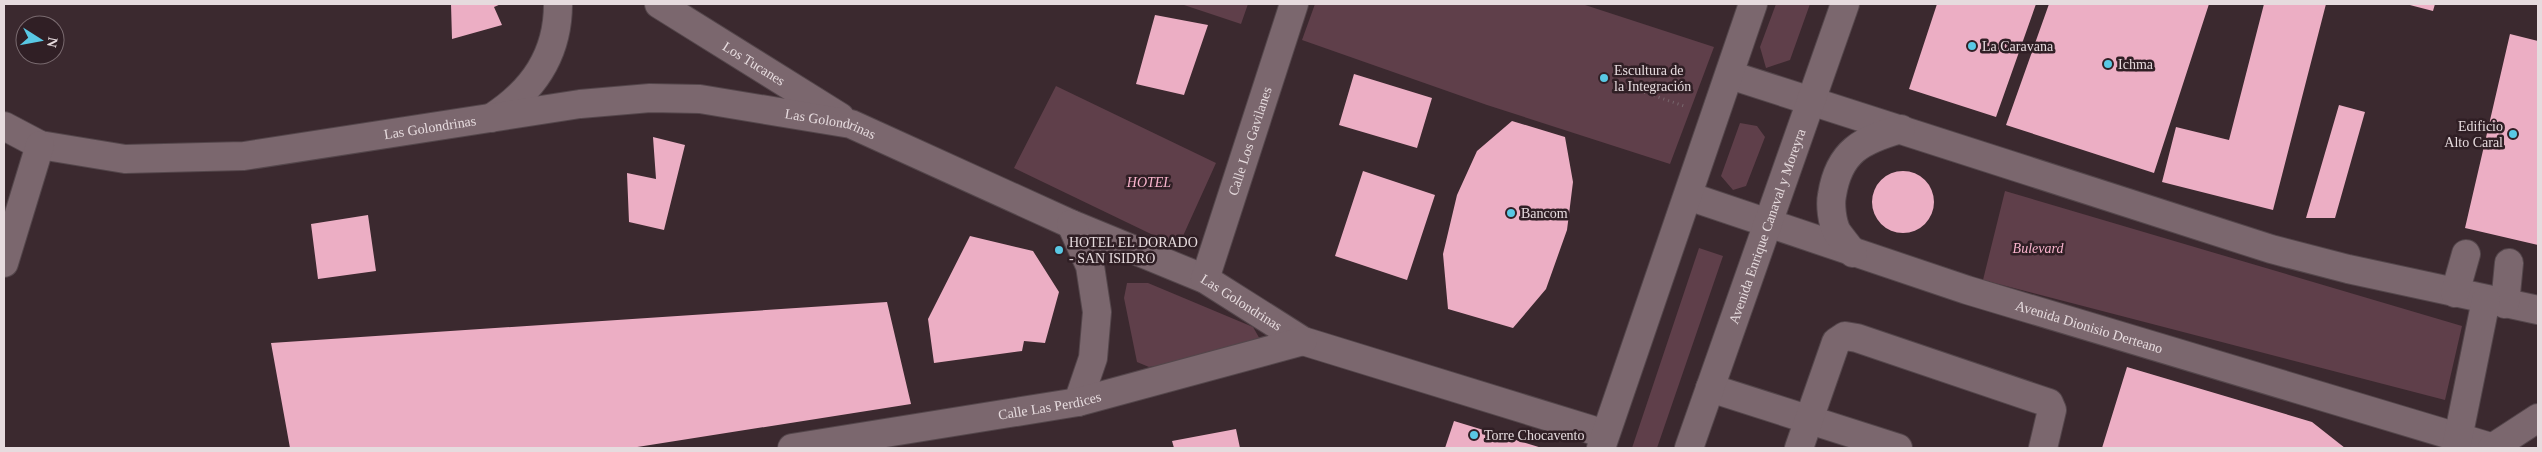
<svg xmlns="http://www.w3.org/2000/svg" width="2542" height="452" viewBox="0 0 2542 452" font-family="Georgia,serif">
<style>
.green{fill:#5f3f4a}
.building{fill:#ecaec4}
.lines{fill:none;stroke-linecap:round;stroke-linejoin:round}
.minor-casing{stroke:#54464b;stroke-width:30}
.path{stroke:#77676c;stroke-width:3;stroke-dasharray:1 4;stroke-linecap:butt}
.minor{stroke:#7b676e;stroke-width:28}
.poi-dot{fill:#59c8e4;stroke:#301f25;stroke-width:2}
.labels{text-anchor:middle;stroke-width:5;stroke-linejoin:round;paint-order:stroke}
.poi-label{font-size:14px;fill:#e6dbde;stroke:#301f25;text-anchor:start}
.street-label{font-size:14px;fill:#e6dbde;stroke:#301f25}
.park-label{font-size:14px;font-style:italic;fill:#f9b4cd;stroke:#301f25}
</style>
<rect width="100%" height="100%" fill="#3b292f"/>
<path class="green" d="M1181,4H1248L1241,24Z
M1315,4H1582L1714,47L1670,164L1487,105L1302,40Z
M1776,4H1810L1790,60L1766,68L1760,47Z
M1056,86L1216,163L1178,247L1014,168Z
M1740,123L1757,126L1765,137L1746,186L1733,190L1721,176Z
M2005,191L2462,326L2445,400L1983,280Z
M1699,248L1723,256L1657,448H1632Z
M1127,283H1148L1253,327L1261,341L1250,350L1149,367L1137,362L1124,298Z"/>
<path class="building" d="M451,4H501L494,7L502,25L452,39Z
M1937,4H2036L1996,117L1909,89Z
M2049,4H2209L2154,173L2006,125Z
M2264,4H2326L2273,210L2162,182L2176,127L2229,140Z
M2406,4H2435L2433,11Z
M1155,15L1208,25L1184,95L1136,84Z
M2510,34L2538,41V245L2465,228Z
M1354,74L1432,98L1417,148L1339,125Z
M2339,105L2365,112L2335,218H2306Z
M1512,121L1565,137L1573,182L1567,230L1546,289L1513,328L1448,309L1443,254L1457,195L1477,151Z
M653,137L685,145L664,230L629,222L627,173L656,179Z
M1363,171L1435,195L1407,280L1335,256Z
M1872 202a31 31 0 1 1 62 0a31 31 0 1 1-62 0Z
M368,215L376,271L318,279L311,224Z
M970,236L1033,251L1059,292L1045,343L1024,341L1022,351L934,363L928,319Z
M887,302L911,404L631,448H290L271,343Z
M2127,367L2312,422L2345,448H2102Z
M1454,421L1542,448H1445Z
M1236,429L1240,448H1174L1172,441Z"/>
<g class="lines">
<defs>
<g id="minor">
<path id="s1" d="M659,4L840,117"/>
<path d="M1730,75L2271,249L2348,269L2538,310"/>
<path d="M491,118C533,91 558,55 558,4"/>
<path id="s2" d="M4,126L40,145L125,159L244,156L580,104L650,98L700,99L851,124L1071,224L1205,279L1303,341L1605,434"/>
<path id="s3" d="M1688,196L1967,290L2494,448"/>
<path d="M1071,224L1090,266L1097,312L1093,358L1078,402"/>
<path d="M1853,253C1848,246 1842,239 1837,232C1832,222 1830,205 1832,195C1839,151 1862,140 1901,129"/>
<path d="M4,263L40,145"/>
<path id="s4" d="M1205,279L1294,4"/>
<path d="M2455,293L2466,254"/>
<path d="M2505,304L2509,263"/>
<path d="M1710,388L1898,448"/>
<path id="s5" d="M792,448L1078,402L1303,341"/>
<path d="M1601,448L1753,4"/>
<path id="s6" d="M1689,448L1845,4"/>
<path d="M1799,448L1836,342L1845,336L1857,338L2049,403L2052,410L2043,448"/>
<path d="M2456,448L2486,300"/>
<path d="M2492,448L2538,418"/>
</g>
</defs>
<use href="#minor" class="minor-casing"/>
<path class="path" d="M1635,89L1684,106"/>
<use href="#minor" class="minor"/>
</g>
<g class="poi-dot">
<circle cx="1972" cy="46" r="5"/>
<circle cx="2108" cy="64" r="5"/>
<circle cx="1604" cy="78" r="5"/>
<circle cx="2513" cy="134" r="5"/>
<circle cx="1511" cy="213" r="5"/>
<circle cx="1059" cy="250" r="5"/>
<circle cx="1474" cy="435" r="5"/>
</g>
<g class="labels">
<g class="poi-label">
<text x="1982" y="51">La Caravana</text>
<text x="2118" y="69">Ichma</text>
<text x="1614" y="75">Escultura de<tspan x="1614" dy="16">la Integración</tspan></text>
<text x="2503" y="131" text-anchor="end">Edificio<tspan x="2503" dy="16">Alto Caral</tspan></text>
<text x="1521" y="218">Bancom</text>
<text x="1069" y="247">HOTEL EL DORADO<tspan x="1069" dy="16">- SAN ISIDRO</tspan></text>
<text x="1484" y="440">Torre Chocavento</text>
</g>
<g class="street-label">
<text dy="5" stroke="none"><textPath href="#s1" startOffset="112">Los Tucanes</textPath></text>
<text dy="5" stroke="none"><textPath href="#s2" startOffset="839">Las Golondrinas</textPath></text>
<text dy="5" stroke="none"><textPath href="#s2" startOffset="434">Las Golondrinas</textPath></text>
<text dy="5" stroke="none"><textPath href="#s4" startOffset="145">Calle Los Gavilanes</textPath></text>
<text dy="5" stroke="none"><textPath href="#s6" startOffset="235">Avenida Enrique Canaval y Moreyra</textPath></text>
<text dy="5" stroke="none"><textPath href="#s2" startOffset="1289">Las Golondrinas</textPath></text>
<text dy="5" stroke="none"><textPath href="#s3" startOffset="422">Avenida Dionisio Derteano</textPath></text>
<text dy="5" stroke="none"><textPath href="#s5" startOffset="261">Calle Las Perdices</textPath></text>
</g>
<g class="park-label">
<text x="1149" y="187">HOTEL</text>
<text x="2038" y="253">Bulevard</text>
</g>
</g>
<rect width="2542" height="452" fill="none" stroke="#e6dbde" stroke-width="10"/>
<g transform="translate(40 40) rotate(101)"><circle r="24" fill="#301f25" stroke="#796a6f"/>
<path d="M0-4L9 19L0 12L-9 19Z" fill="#59c8e4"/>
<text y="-8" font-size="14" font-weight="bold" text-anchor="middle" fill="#e6dbde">N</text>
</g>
</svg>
